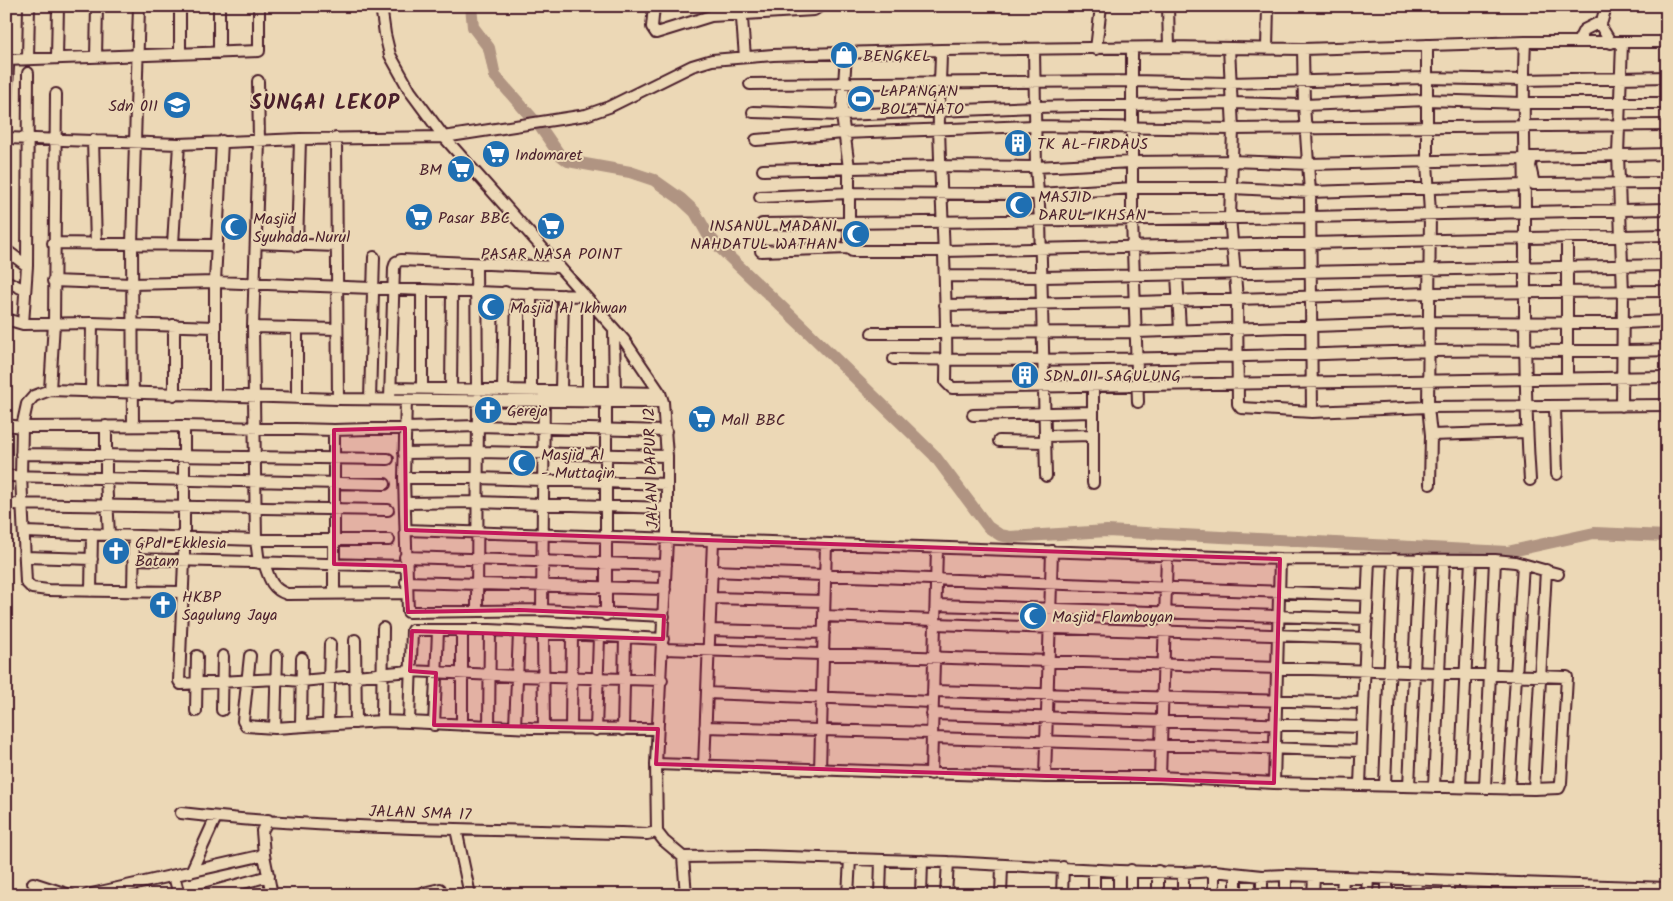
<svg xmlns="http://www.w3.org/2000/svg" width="1673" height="901" viewBox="0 0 1673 901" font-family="Kalam,sans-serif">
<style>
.grass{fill:#d1baa0;stroke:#8e6c66}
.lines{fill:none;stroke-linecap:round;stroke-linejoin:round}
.river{stroke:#b09482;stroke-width:12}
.minor-casing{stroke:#4a1f2b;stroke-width:14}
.minor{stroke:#ecd8b6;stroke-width:10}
.marked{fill:#c2185b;fill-opacity:0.2;stroke:#c2185b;stroke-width:4;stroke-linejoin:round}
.labels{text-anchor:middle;stroke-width:4;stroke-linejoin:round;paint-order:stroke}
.poi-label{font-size:16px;fill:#4a1f2b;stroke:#ecd8b6;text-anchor:start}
.street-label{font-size:16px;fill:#4a1f2b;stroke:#ecd8b6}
.district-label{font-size:21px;font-weight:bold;letter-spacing:1px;fill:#4a1f2b;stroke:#ecd8b6}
</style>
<rect width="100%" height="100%" fill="#ecd8b6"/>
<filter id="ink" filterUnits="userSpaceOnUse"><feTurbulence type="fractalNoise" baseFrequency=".02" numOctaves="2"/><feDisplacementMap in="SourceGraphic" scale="10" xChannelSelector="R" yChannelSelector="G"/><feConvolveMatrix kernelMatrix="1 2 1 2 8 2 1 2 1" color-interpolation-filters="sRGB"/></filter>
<g filter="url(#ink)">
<path class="grass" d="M856,90H867L866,108H856Z"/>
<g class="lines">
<path class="river" d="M471,6L473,27L489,48L495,76L541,128L559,154L568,161L630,172L654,180L681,199L695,212L708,235L722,250L804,328L934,455L988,527L1000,535L1010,537L1107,531L1507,552L1594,533L1667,536"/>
<defs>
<path id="minor" d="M180,6V54
M219,6V53
M381,6L385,34L390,55L410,91L444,137L624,340L660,393L663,402L667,456V540L656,764L657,832L664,841L683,857L686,895
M654,6L652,27L656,33L711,16L814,10L820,6
M741,6L745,57
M1168,6L1169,47
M1599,23L1611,43
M1525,42C1522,100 1525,156 1525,213C1525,303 1524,391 1530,480
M1578,42L1584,30L1602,21L1606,6
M1622,43L1618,154L1623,293L1622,406
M1427,45V162L1430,213L1428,407L1431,435L1430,484
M1229,48L1233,129L1230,217L1237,298L1238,404L1241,408L1312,412L1428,407L1667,405
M1267,48L1268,6
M1096,49L1101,6
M1132,49V219L1138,402
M1303,49L1304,105L1310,192L1312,412
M941,50C941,75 938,101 939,126C941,211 948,296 946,382L952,388L1667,377
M1034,50L1036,167L1131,162L1232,161L1309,164L1523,159
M846,54L842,115L849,168V248
M96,57L97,6
M57,58L58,6
M28,59L29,6
M6,60L259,51V6
M258,81L259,141L253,327L256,540L259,563
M750,84L1132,81L1230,83L1426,78L1523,80L1667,77
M6,106L8,67
M753,112L842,115L1034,107L1231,103L1304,105L1426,100L1522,103H1667
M6,138L179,144L300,139L444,137L586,115L609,107L692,66L712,60L773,55L941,50L1169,47L1303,49L1525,42H1667
M336,138L338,399
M93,140L96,244
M756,140L844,133L1034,126L1233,129L1667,125
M1667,154L1535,157H1532L1530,166L1534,184L1667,183
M763,170L940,166L1036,167L1040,219L1046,476
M760,197L848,193L1039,194L1133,188H1232L1310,192L1525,185
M762,224L1310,217L1667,209
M1567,237V378
M53,243L216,245
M256,243L336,246
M173,244L179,144
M297,246L300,139
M6,250L27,266
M761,251L849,248L852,251H944L1667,235
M476,264L477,389
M1177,274L1180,330
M945,276L1042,277L1667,265
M6,281L25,290
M53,281L132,284L215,282L584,296
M422,290V389
M588,300V392
M945,305L1136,302L1430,293L1667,291
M6,319L23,324L92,323L215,327
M23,324L27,266L28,73
M174,325V395
M253,327L337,329
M614,329L615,392
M872,333L1137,332L1429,322L1623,323L1667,321
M894,359C1072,362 1251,356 1430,351C1509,349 1588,353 1667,350
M391,388L660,393
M451,389L452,291
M531,389V293
M50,390L54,323L56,94
M503,390L505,292
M561,390L563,295
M91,392L92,323
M215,396V282L222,141
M297,398V329
M370,399L374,257
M390,399L394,268L396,262L401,260L558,267
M406,400L404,478L408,612L542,610L664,616
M606,401V615
M1555,407L1557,474
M973,415L1093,412
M6,425L22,427L184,426L334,430L478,426L666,431
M106,426V478L109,535
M133,426L132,244L139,6
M184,426V561L179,681L181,684L277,679L301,681L410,671L517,676L662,680
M334,430V593
M1431,435L1527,432
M1045,436L1093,435
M999,441L1045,442
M404,453L478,452L667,456
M21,454L388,459
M6,476L385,484
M404,478H478L667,484
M1093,483V386
M405,503L477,502L666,508
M6,504L388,510
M406,530L1280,559L1495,560L1515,562L1558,574
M24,532L256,540H389
M25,557L92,559
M405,557L666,565
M133,559L405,566
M264,563C269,577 271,589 287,594L406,593
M712,571L1367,595
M406,582L665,589
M91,591L92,534
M133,591L134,536
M181,592L48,590L32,588L26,582L21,476L22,427L27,404L34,396L50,390L338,399L663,402
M711,598L824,601
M936,605L1367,619
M542,610L544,393
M477,611L478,399
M824,616L935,620
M935,624L1366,638
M710,630L824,633
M543,633L544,728
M355,640L356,723
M250,656L243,721L246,726L275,728L382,721L409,722
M933,691L1362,703
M707,693L933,702
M222,710L223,656
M196,711L197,656
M932,714L1362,727
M382,721L383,628
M328,724L330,644
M434,725L438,631
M462,725V631
M301,726L302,658
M489,726L490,630
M515,726L519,633
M705,727L932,733
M275,728L277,656
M571,729L572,634
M658,729L531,728L409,722L412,630H490L663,639
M596,730L599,636
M623,730L625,637
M932,738L1361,751
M656,764L1045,777H1160L1274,783L1534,789L1559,788L1561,783L1567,677L663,649
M704,766L713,541
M820,770L826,544
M931,774L937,548
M1045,777L1052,551
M1160,777L1167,555
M1274,783L1280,559
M1360,785L1369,559
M1385,785L1394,559
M1409,786L1419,559
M1434,787L1444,560
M1460,787L1471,560
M1485,788L1495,560
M1509,789L1523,564
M1534,789L1546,570
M181,813C336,831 492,828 647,834L657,832
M456,829L470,895
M264,855L262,831L268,820
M683,857L755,856L948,862L1119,871L1183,873L1214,871L1262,876L1286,875L1667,888
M1131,870V895
M1119,871V895
M191,872L216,817
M174,876L179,895
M33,883L70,895
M87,895L264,855L272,895
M200,895L269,876
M414,895L440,889
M848,895L850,859
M880,895L881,860
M921,895L922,861
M946,895L948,862
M1001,895L1002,866
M1062,895L1063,867
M1094,895V870
M1158,895V871
M1183,895V873
M1214,895V871
M1236,895V875
M1262,895V876
M1286,895V875
M1313,895L1314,876
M1342,895L1343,877
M1367,895L1368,878
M1387,895V879
M1415,895L1416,879
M1448,895V881
M1471,895V882
M1497,895V882
M1523,895V883
M1543,895L1544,884"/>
</defs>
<use href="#minor" class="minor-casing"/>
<use href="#minor" class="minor"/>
</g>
</g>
<path class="marked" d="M405,428L406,530L1280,559L1274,783L656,764L658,729L434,725L436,673L410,671L412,631L663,639L664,616L519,610L408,612L405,566L334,564V430Z"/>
<defs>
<symbol id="shop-disc" viewBox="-11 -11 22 22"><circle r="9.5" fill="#1f6fb2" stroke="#ecd8b6"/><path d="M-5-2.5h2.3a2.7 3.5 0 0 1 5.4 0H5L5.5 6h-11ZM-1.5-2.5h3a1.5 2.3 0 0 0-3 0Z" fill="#fff"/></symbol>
<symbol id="stadium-disc" viewBox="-11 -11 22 22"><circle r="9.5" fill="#1f6fb2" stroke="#ecd8b6"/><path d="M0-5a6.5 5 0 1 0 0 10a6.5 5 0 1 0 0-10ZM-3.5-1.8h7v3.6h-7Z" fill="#fff"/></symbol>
<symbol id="school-disc" viewBox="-11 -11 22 22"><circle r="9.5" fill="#1f6fb2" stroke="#ecd8b6"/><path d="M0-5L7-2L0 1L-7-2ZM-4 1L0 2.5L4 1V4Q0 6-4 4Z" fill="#fff"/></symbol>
<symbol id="building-disc" viewBox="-11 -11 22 22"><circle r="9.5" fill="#1f6fb2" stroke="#ecd8b6"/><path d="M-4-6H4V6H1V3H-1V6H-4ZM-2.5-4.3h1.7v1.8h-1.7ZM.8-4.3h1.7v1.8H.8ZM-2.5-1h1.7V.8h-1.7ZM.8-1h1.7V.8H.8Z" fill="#fff"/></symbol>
<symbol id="supermarket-disc" viewBox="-11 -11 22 22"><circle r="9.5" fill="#1f6fb2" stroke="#ecd8b6"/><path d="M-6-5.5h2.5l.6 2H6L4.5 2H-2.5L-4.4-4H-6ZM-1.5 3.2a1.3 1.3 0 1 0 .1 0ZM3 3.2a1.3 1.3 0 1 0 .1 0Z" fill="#fff"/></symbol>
<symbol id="mosque-disc" viewBox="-11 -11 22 22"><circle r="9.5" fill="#1f6fb2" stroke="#ecd8b6"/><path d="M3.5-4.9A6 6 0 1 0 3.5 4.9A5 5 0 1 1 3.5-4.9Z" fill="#fff"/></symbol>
<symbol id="church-disc" viewBox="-11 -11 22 22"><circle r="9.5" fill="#1f6fb2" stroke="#ecd8b6"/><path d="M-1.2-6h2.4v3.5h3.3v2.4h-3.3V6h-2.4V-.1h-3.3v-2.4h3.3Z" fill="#fff"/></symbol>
</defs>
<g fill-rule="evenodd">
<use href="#shop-disc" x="828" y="39" width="32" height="32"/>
<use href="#stadium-disc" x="845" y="83" width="32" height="32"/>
<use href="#school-disc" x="161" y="89" width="32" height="32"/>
<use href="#building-disc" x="1002" y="127" width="32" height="32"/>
<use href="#supermarket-disc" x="480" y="138" width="32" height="32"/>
<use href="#supermarket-disc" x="445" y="153" width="32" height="32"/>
<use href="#mosque-disc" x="1003" y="189" width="32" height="32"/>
<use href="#supermarket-disc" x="403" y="201" width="32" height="32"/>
<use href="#supermarket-disc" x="535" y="210" width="32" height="32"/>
<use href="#mosque-disc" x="218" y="211" width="32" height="32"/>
<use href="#mosque-disc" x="840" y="218" width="32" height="32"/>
<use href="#mosque-disc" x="475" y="291" width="32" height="32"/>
<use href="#building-disc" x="1009" y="359" width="32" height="32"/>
<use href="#church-disc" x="472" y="394" width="32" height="32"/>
<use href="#supermarket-disc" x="686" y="403" width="32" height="32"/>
<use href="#mosque-disc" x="506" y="447" width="32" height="32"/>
<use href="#church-disc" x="100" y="535" width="32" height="32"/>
<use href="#church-disc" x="147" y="589" width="32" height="32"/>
<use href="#mosque-disc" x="1017" y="600" width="32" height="32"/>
</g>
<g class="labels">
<g class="poi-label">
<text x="863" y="61">BENGKEL</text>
<text x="880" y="96">LAPANGAN<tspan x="880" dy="18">BOLA NATO</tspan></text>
<text x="158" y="111" text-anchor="end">Sdn 011</text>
<text x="1037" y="149">TK AL-FIRDAUS</text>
<text x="515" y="160">Indomaret</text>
<text x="442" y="175" text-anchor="end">BM</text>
<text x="1038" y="202">MASJID<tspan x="1038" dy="18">DARUL IKHSAN</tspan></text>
<text x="438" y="223">Pasar BBC</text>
<text x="253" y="224">Masjid<tspan x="253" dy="18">Syuhada Nurul</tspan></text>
<text x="837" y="231" text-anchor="end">INSANUL MADANI<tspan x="837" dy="18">NAHDATUL WATHAN</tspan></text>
<text x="551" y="259" text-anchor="middle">PASAR NASA POINT</text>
<text x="510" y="313">Masjid Al Ikhwan</text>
<text x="1044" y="381">SDN 011 SAGULUNG</text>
<text x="507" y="416">Gereja</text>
<text x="721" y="425">Mall BBC</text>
<text x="541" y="460">Masjid Al<tspan x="541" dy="18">- Muttaqin</tspan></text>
<text x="135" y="548">GPdI Ekklesia<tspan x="135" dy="18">Batam</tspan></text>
<text x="182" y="602">HKBP<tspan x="182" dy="18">Sagulung Jaya</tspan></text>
<text x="1052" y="622">Masjid Flamboyan</text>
</g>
<g class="street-label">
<text transform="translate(650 468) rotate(-92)" y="6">JALAN DAPUR 12</text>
<text transform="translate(420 812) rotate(2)" y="6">JALAN SMA 17</text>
</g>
<g class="district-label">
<text x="325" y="109">SUNGAI LEKOP</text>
</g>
</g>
<rect width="1673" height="901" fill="none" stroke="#ecd8b6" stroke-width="25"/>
<rect x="12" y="12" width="1648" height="876" fill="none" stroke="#4a1f2b" stroke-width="2" filter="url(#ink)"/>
</svg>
